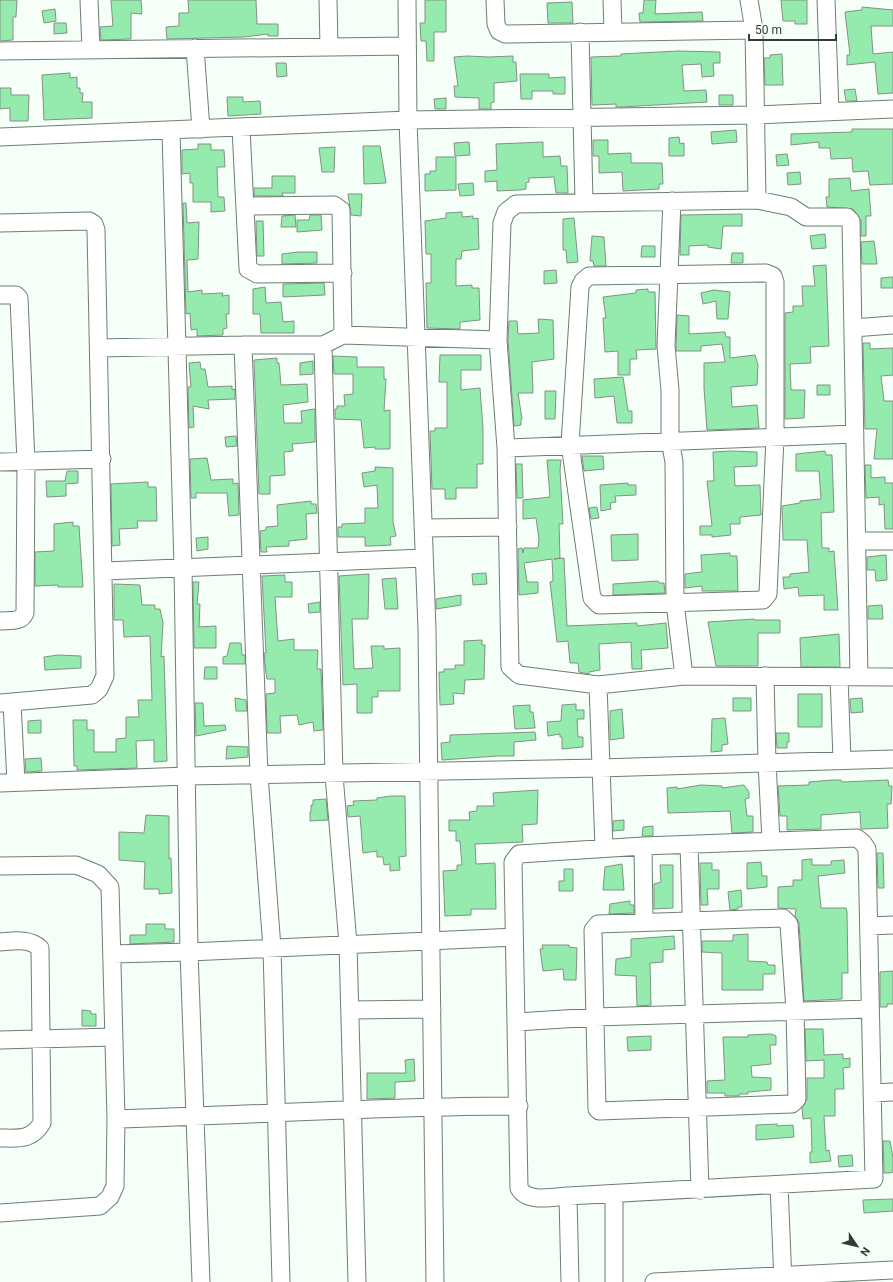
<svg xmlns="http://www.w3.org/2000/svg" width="893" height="1282" viewBox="0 0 893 1282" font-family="Roboto,sans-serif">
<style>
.building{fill:#95ebad;stroke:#809384}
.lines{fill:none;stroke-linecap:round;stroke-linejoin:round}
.minor-casing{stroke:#6d7f71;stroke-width:19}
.minor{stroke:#fff;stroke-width:17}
</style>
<rect width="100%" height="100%" fill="#f6fef8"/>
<path class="building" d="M0,0H17L16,17H13V40L0,41Z
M111,0H141L142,14L131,13V39L101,40L100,27L113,26Z
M188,0H256L257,24H278V36H268V34L244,37L167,39L166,27L179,26V13H189Z
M425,0H446V32H434V61H427L426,41H421L420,23H425Z
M644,0H656L655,14L702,12L703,21L640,22L639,13H643Z
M781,0H807V24H795V21H783Z
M572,2L573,23H548L547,3Z
M862,7L893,10V26H871L873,54L893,52V93L878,94L875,62L847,65V55H850L845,12L862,10Z
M55,9L56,21L44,23L42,11Z
M54,23H66L67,33L54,34Z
M678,51L720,52V63H713L714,76L702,77L701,64L682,65L684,91L706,90L707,102L622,107H616V104L592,105L591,57L621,56V54Z
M782,54L783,85H765L764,58H770V55Z
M467,56L489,57L513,56V62H516L517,81L494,83V102L491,103V109H479V98L455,97L454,86H458L454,57Z
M276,63H286L287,76L277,77Z
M70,73V78L77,77V88H80V93H83L82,102H92V118L44,120L42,75Z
M520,74H549V78L565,77V94H553V91H532V99H521Z
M0,88H11V95H29L28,121H10V108L0,109Z
M855,89L857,101H846L844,90Z
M719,95H733V105H719Z
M227,97H243V102L260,101L261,114L228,116Z
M446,98V109H435L434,99Z
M852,129H893V184L870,185L868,171L853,172L852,158L831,159L830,148H819V142L791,145V134L852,132Z
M736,130L737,142L712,144L711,132Z
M679,137L680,144L684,143V156H669V138Z
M593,140H608V154L631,153V163H662L663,184H659V189L623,191L622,172L599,173V156H593Z
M469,142L470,155L455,156L454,143Z
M543,142V157L560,156L561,166H567L568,193H556L554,177L529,178V182L526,183V189L520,190L497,191V181L485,182V171L497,170L496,144Z
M198,144H211V150H224L225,167H217L218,197H224L225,211L211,212V202H193V183H190V173L182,174V150L198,149Z
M363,146H380L386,183L364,184Z
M335,147L334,172H322L319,148Z
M787,154L789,165L777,166L776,155Z
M436,157H456V190L425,191V174H430V171H436Z
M800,172L801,184L788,185L787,173Z
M272,176H295V193H282L283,196H254V188H272Z
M850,178L851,191L869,189L871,216H866V236H861V220L853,209L827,207L826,197H829V179Z
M473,183L474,195L460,196L458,184Z
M348,194H362L361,216L351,215Z
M183,203H186L187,223L199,222L198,259L187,260L188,292L202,290V294L223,293L222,296L229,295V314H226L227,328L223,329V335L197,336V329L191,330L190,313L186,314Z
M462,212V217L473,216V219L478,218L479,249L462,251L461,259H456V286L472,285V288H479L480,320L460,322V329L427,328L426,283H431V254H426L425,221L446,218V213Z
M742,214V226H723L721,249L708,247V245L689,246V255H680L681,215Z
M295,215L296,227H281L282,216Z
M310,215H321L322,230L297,232V220H309Z
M574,218L578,262L567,263L566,250H563V219Z
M256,221H263L264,256H257Z
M825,234L826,248L812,249L810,236Z
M592,236L604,237L606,266H594L593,261H590Z
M874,241L877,264H862L861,242Z
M642,246H655V257H641Z
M298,252H317V263L282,264V254Z
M732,253H743V263H731Z
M826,265L829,346L810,347L811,363L790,364L791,390H805L804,418L785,419V313L793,312V306H803L802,286H815L813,266Z
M556,270L557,283L544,284V271Z
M893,277V288H881V278Z
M324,283L325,295L283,297V284Z
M265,287L266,303L281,302L283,322L294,321V333H261L260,314H253V289Z
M648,289V292H655L656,349L636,350L637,359H630V375H618V351L605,352L603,318H606L603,297L636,293V290Z
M714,290L730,292L728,319H717L716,301L703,304L701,293Z
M677,315L689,316V334L725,332L726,337H730V358L755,355L758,365L757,385L731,387L732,407L757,405L759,428L707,430L704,388V363L725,362L722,344L701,346V351H676Z
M538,319L553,320L554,359L532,362L533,393H518L522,419H521V425L514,426L508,340L509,321H517L518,334L539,333Z
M863,343H870V349L893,348V375L881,376L884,401H893V459H874L877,429H865Z
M440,355H481V370H461V390L480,388L483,429V464H477V488H456V499H445V489H432L430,431H435V428H447V382H439Z
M333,356L357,357V367H384V379H386L384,411L390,410V449H375V447L364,448L361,420L335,419V409H337V406H345L344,395L353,394V374H334Z
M277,358V363H279L281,385L307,384L308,402L283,405L284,423H302L301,411L315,409V442L292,444L293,451L284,452L285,475L270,476V494H259L254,360Z
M313,361V374L300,375V363Z
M200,362L201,369H205L208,387L232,386V390L235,389V399L208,400L209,409L193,406L194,427L189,428L188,387H191L189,363Z
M623,377L628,411H632V423H617L614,396L595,398L594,379Z
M817,385H830V395H817Z
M545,391H556L555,419H545Z
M236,436L237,446L226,447L225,437Z
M731,451L757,452V466L734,467L735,486L760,485L761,515L740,517V524H730L731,535L712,537V535H700V526H712L707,481H714L713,452Z
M825,451L826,455H832L834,512L821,513L822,548H829V552L834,551L838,610H824V595L799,596L798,587L784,589L783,577H790V574L809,572L807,540H783L782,506L800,503V501L821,499L819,471H796V454Z
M582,456H603L604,469L584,471Z
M207,458L211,480L233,479V484L238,483L239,515L229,516L227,493H196V498H191L190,459Z
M547,460H561L560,470L563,524H559L560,558L554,559L564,558L567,626L637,623V626L666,623L668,648L641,650L642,669H632L631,642L599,644L600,670L589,672V674L579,672L578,663H570L568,641L557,642L550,582L553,581L552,559L524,563L527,582H538V593L519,595L518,549L522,548L523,553L524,548H538L539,539L536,518L523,519V500L550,497Z
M516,464H522L523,498H517Z
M865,465H871V478L885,477V483H893V529H885L884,504L879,505V497L866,498Z
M375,467L393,468V522L396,536L390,537L391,545L371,546H365V537H338V527H342V524L365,523V508H378L377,485L364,487L362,473L375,471Z
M67,471H78V483L66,484V496L47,497L46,481H65Z
M148,482V487H156L157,521H137L138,528L119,529L120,545L112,546L111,484Z
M628,483V485H636V495L615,496L616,502L610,503L611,509L601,511L600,485Z
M311,501V504H316L317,513L306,514L307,539L289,541V546L266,547L267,552H261L260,531L266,530V527L278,526L277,505Z
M597,507L599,518L591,519L589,508Z
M73,522V526H79L83,587H58V585L35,586V552L54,551V524Z
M638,534V560L612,561L611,535Z
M208,537V549L197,551L196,538Z
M730,553V556H737L738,591H702V586L685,588V574L702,572L701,555Z
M886,555L887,580L876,581L875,570H867V557Z
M486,573L487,584L473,585L472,574Z
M369,574L368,619H352L354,669L373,668L371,646H384V649L400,648V691H378V697H372V713H357V684L343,685L339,576Z
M285,575V582H292V597H275L278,641L294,639V650H318L317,669H321L323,730L314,731L313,722L299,725L297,715L280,716L281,733H267L266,694L275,693V679H267L265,665L264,653H266L262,576Z
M396,578L398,609H385L382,579Z
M658,581L659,583H664L665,593L613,595V584Z
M193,582H199L197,604H200L199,627L216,626V648H194Z
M114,584L140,585L142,605H155V609H160L163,623L161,657L164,656L167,761L154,762V740L136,741L137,768L77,770V766H74L73,720H87V730H94V752H116V739L126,738V717H139L138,700H152L150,636L124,637L123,620H114Z
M461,595V605L436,609V599Z
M320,602V612L309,613L308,604Z
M882,605L883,619H868V606Z
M754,619V620H780V633H758V666H716L708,622Z
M839,634L840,667H801L800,638Z
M482,640V645H485L484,679L465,680L464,694L453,693L454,704L440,705L439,672H444V669H455V665H464V641Z
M230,643H241L242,655H245V664H223V657L227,656Z
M58,655L81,656V668L45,670L44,657Z
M205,667H217V679H204Z
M798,694H822V727H798Z
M235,698L246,700L247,711H236Z
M733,698H751V711H733Z
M862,698L863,712L851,713L850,699Z
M195,703H203L204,726L225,725L226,730L196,736Z
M576,704V710H584V719H577L578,737H583V747L562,749V737H560V734L548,736L547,722L561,721L562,705Z
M530,705V712H533L535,728L515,729L513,706Z
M622,709L624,738L610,740V711Z
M725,718L728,744L722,745V751L711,752L712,719Z
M41,720V733H28V721Z
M535,732L536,740L514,742V756H497L442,760L441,743L450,742V735Z
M776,733H789V742H787V748H777Z
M227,746L248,747V757L226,759Z
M41,758L42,771L26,772L25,759Z
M832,780H841L842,782L888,780L889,786H892L891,804H887L888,828L861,829L860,812L821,815V829L787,830V816H780L778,786L809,785V782Z
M701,785L722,786V788L744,785L749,792V798L745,799L747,816H753V832L732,833L730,811L668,813L667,788L677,787V789Z
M538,790L537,824L522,825L523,842L475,844L476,864L495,863L496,909H471V915L445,916L443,871L457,870V865H462L460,841H456V831H449V820H470L469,812L477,811V806H494L493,793Z
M391,796H405L406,856L399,857L400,870L390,871V864L384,865L383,857H377V851L363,853L360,816L348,817L347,806L354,805L353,801L377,800V798Z
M326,799L328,820L310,821V812H311V805H313V800Z
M146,815L169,816V859L171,858L172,893L159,894V889H144L145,862L119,860V832L144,833Z
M624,820V830L613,831V821Z
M653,826V836H642L643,827Z
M877,853H883L884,888H878Z
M812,859V865H831V861L844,860L845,873L818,876L821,908H846L847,912L848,973H842V999L804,1001L799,923L795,916L796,909L778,908V887L793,886V880H802V860Z
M761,862L762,876H767V887L747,889V863Z
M700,863H712V870H719V889H707L708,905H701Z
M622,864L624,890H603L605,867Z
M660,865H673V908L654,909V884L661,882Z
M564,869H573V891H559V881H564Z
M741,890L742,907H738V909L730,910L728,892Z
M630,901V905H634V913L609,914L610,904Z
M146,924H165V929H174V942L130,944V935H146Z
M748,934V961L767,962L768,965H775V974H763V990H722V953L702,952V941H733V935Z
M674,936L675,949L663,950V962L650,963L651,1005L637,1006L636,976L615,975L616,959L631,957V939Z
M542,945H569V947L577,948L576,980H564L563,969L543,971L540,949H543Z
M893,971V1004H887V1007H880V972Z
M82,1010L91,1011V1014H96V1026H82Z
M805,1029H823L824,1055L843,1054V1059L850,1058V1067L843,1068L844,1089H835V1116H824L826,1151L829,1150L831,1161L810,1163V1152H812L811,1118L803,1119L802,1108L807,1099V1078H824V1060L806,1061Z
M771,1034L776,1036V1045H770L771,1064L751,1066L752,1077L771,1078V1090L748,1092V1094H739V1096H725V1093H707V1081L725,1080L723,1037H748V1035Z
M651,1036V1050L628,1051L627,1037Z
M414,1059L415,1081L395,1082V1098L367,1099V1073H406L405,1060Z
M777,1124V1126L793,1125L794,1137L756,1140V1125Z
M883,1141H890L893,1158V1172L890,1173H884Z
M852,1155L853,1166L839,1167L838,1156Z
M893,1199V1211L864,1213L863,1200Z"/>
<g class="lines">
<defs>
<path id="minor" d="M89,0L91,50
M328,0L329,47
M407,0L408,120L427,629L435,1282
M495,0L496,24L499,31L505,34L754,30
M612,0L613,32
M749,0L754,30L757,200
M826,0L830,112
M580,32L584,202
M195,48L201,129
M0,51L407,46
M241,128L248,269L257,274L343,273
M171,131L183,567L189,952L201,1282
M0,137L408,120L756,115L893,109
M672,201L666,346L670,390V440L674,462L675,603L684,676
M245,206L334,205L341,210L343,335
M0,223L89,221L94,224L96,230L105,676L99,689L92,695L0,703
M766,273L773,276L775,282V437L768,594L763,600L599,605L592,598L570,444L580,287L583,281L589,276Z
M0,295H16L19,298L26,462L25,613C21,623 9,620 0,621
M853,328L893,325
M243,345L259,775L272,948L281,1282
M323,345L334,775L348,944L357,1282
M99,348L243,345H323L343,335L498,340
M506,448L855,434
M0,462L102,459
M423,528L508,527
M857,541H893
M105,571L424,558
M765,676L767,762L771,841
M839,677L842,760
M859,677L851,221L847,217H806L791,207L757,200L516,204L506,212L502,223L498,340L506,448L510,667L519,675L598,685L684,676L893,677
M598,685L604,848
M12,703L16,782
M0,783L187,776L600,768L893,759
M857,838L863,843L867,849L874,1179L568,1196C553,1197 527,1203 519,1188L513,862L519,854L643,846Z
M689,845L700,1190
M643,846L644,922
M0,866L76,865L98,874L110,887L116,1119L115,1186L110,1197L100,1206L0,1213
M783,918L789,924L795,1010L797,1099L792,1104L599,1111L597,1109L593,930L598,924Z
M869,926L893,925
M0,942C14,941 29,938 40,948L42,1123C31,1141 18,1138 0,1138
M112,954L189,952L514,937
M350,1010L432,1009
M517,1022L595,1017L870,1009
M0,1040L113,1037
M872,1093L893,1092
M116,1119C251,1115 385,1106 519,1106
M779,1185L783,1282
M614,1194V1282
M568,1196L570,1282
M654,1282L893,1270"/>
</defs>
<use href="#minor" class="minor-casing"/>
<use href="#minor" class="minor"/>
</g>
<g transform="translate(857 1246) rotate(125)" stroke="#f6fef8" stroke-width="3" paint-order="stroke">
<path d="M0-3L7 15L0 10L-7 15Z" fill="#333b34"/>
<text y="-6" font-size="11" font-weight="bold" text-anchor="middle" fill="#333b34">N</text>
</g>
<path d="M749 34v6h87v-6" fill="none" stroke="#333b34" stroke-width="2"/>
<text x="755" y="34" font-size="12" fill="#333b34" stroke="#f6fef8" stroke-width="3" paint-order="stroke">50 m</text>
</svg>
